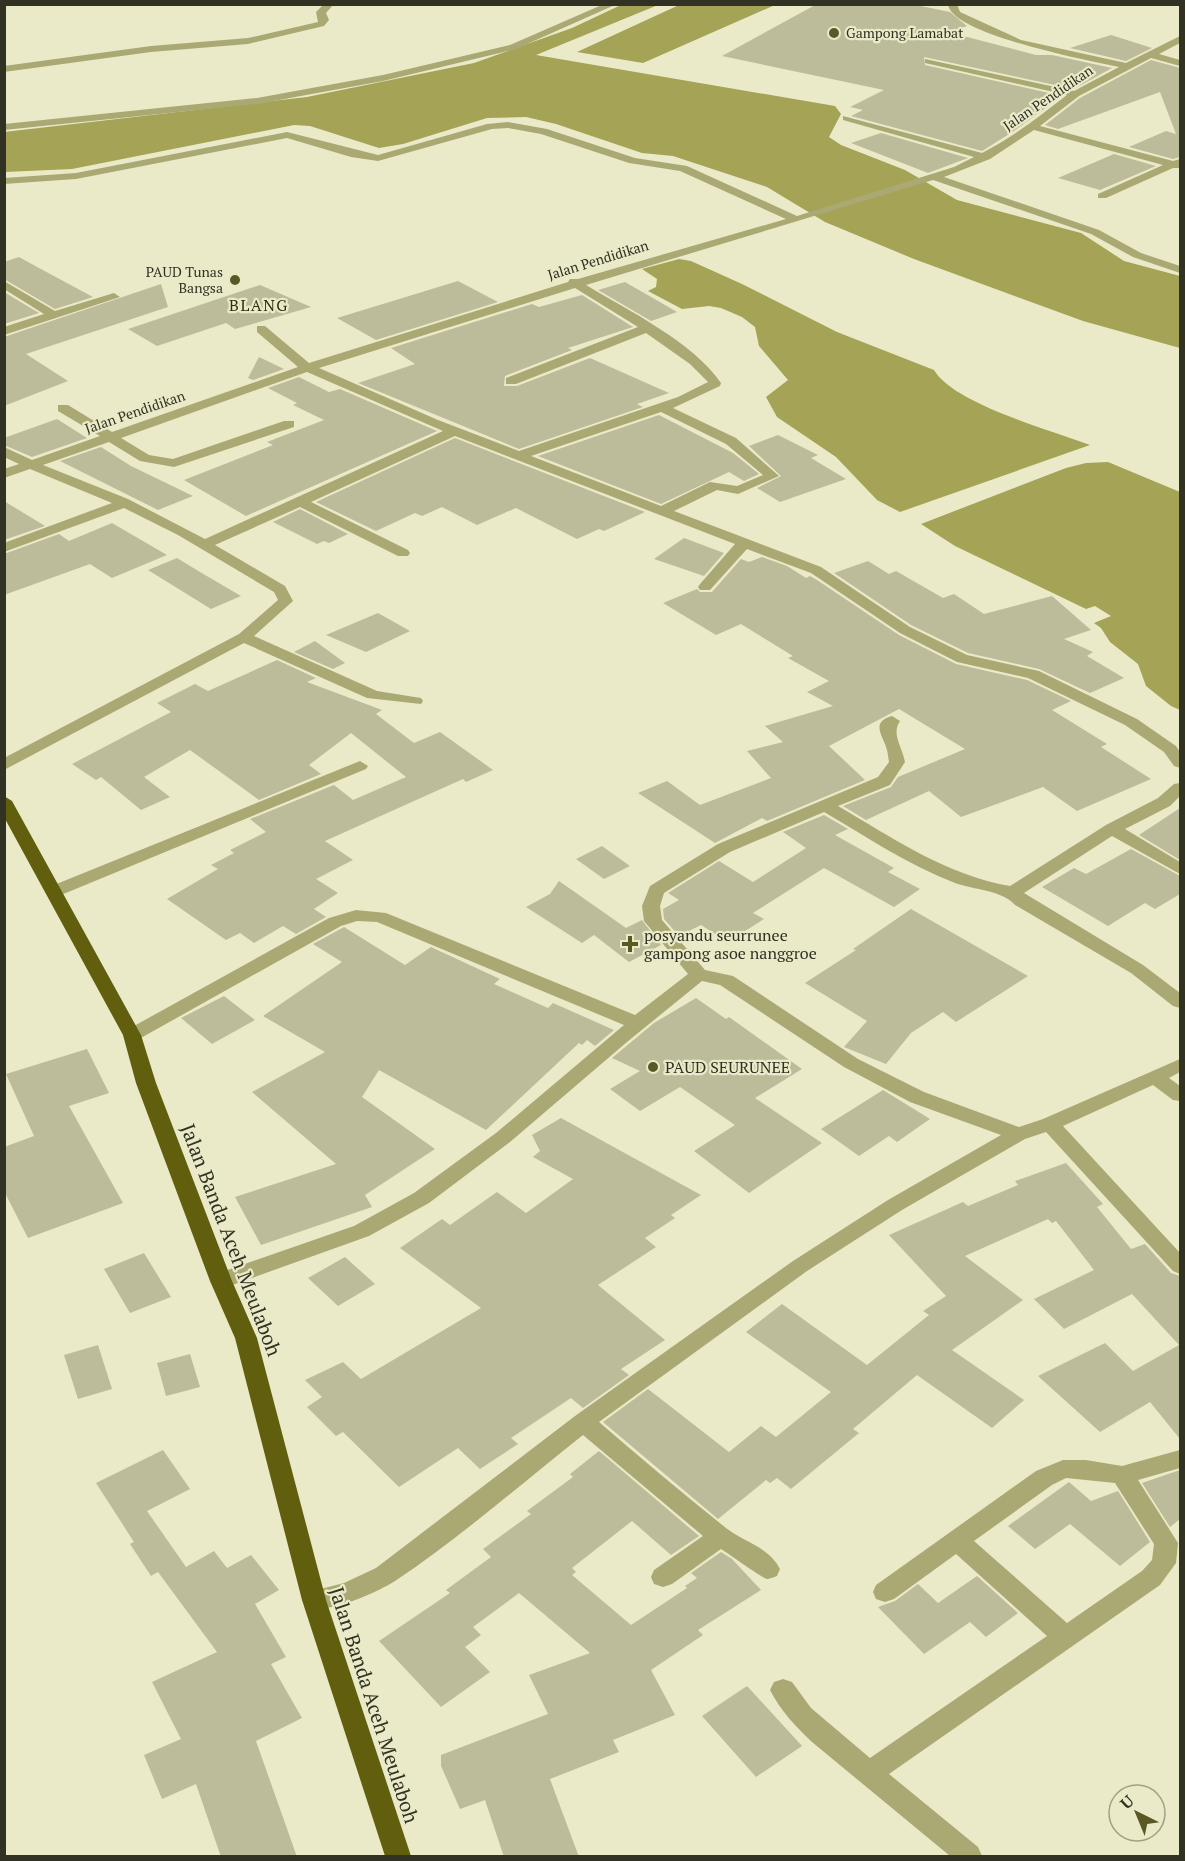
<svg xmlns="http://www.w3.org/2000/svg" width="1185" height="1861" viewBox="0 0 1185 1861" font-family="'PT Serif',serif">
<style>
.water{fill:#a4a356}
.building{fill:#bcbc9b}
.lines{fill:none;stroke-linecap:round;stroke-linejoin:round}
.minor{fill:#aaa974;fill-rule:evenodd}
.highway{fill:#615f0e;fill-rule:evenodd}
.poi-dot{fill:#5a5926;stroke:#eaeac8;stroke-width:2}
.labels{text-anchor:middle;stroke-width:4.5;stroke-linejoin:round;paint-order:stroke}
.far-poi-label{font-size:14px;fill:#313124;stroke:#eaeac8;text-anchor:start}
.far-street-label{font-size:14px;fill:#313124;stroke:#eaeac8}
.far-quarter-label{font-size:16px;letter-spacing:1.5px;fill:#2d2d11;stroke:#eaeac8}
.poi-label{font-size:16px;fill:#313124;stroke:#eaeac8;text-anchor:start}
.near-street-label{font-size:20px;fill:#313124;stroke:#eaeac8}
</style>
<rect width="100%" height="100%" fill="#eaeac8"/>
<path class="water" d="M621,5H658L536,55L835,106L841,114L829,137L841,145L905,170L957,200L1081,233L1124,261L1180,276V348L1083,321L914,259L825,222L767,187L673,156L642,153L556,124L526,117L487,118L403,144L379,148L310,126L294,125L72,169L5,172L4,132L307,97L474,63L572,28Z
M679,5H775L643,63L577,52Z
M679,259L691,261L742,284L837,332L934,370C954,404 1051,430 1090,445L900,512L877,500L836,457L777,417L766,397L788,380L759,346L755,327L742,317L721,308L709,306L682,309L648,291L656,287L657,279L642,269Z
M1108,462L1180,492V710L1171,706L1146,686L1138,664L1110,642L1101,628L1094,623L1111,616L1095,606L1086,609L955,546L921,524L1066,468L1086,463Z"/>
<path class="building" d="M817,4H911L950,12L967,26L948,32L1036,55H1052L1112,68L1074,89L924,57L925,65L1062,96L1014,131L982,151L851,116L863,110L850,107L884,90L722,56Z
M1111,35L1152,48L1126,61L1070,48Z
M1151,60L1180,68V157L1173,159L1129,147L1166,131L1176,134L1160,92L1058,129L1045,125L1080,98Z
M881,133L968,158L928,173L851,143Z
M1114,154L1156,166L1100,190L1058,178Z
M19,257L39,268L93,297L55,309L4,279V262Z
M458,281L498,302L376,340L337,318Z
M625,282L665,305L677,312L651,321L598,290Z
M161,284L168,307L26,354L68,381L4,406V337Z
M260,285L311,307L235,329L226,323L157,346L128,329Z
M4,292L39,313L4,324Z
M582,295L633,327L568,348L572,350L505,376L504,386H517L590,358L669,393L637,404L643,407L519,449L358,383L415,364L391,348L532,304L539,307Z
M259,357L284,369L253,380L248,378Z
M299,377L329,392L340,389L437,431L246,516L184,480L273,445L267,442L324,420L293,405L297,403L268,388Z
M659,415L733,453L759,474L744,481L729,472L661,504L538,456Z
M57,419L87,438L32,457L4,445V438Z
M778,435L818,455L811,458L846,479L780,502L757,488L781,476L749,446Z
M455,438L645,512L604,531L599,529L577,539L516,508L477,525L442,507L422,516L415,513L376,531L316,502Z
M101,447L131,466L193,496L158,510L60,461Z
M4,501L45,526L4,540Z
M300,509L348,534L329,543L324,541L317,544L273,522Z
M112,523L167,555L112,578L90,564L4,595V554L59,534L69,541Z
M684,538L724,553L704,576L654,559Z
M762,557L787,566L806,578L810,576L817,580L899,635L956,664L1027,680L1071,701L1052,710L1107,744L1101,747L1151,779L1077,811L1043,787L961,817L929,791L866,820L843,806L891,787L898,777L965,749L899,709L829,746L865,780L767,821L762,818L715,843L638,793L667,781L700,805L771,778L747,751L783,742L765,726L833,706L807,692L829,681L788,658L793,656L741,624L716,635L663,603L697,589L700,592H712L741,559L749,562Z
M177,558L200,572L241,596L211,609L148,570Z
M868,561L889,574L896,571L943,598L954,594L984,614L1052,596L1091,630L1064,639L1093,652L1087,656L1124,678L1090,693L1039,669L968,653L911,625L834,573Z
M378,613L410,631L366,652L326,635Z
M315,641L345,663L333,669L294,652Z
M277,660L316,678L307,682L382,710L376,714L414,743L440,732L493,770L466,782L463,779L325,841L353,860L316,879L338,893L314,909L326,917L296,934L283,926L254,943L240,933L226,940L167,899L218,869L211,865L234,853L230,850L266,832L250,819L334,785L353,800L406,777L351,733L309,765L321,774L259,800L190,750L144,777L170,797L141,810L101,777L96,780L72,764L171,712L157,703L195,684L208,691Z
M1180,808V860L1139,835Z
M824,815L848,829L835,835L894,868L888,872L920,889L894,907L824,868L753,913L764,919L728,942L701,925L679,936L664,919L663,909L679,900L668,893L719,861L753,882L806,848L783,832Z
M602,846L630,866L604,879L576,859Z
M1131,849L1180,876V894L1155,909L1145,903L1108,926L1042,887L1074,868L1086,874Z
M559,881L626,928L642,920L661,945L629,962L594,935L582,943L526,907L550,894Z
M911,909L1028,976L956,1022L943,1012L911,1033L886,1064L844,1047L867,1021L805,983L856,950L853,949Z
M344,927L405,965L431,947L500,979L494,984L548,1008L553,1003L614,1030L595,1046L587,1040L582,1045L579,1043L486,1130L379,1070L362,1097L435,1149L365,1195L372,1207L261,1245L235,1197L336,1164L252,1092L325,1052L263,1016L342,962L313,944Z
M224,996L255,1020L212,1044L181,1018Z
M696,998L726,1019L729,1017L802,1069L755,1098L822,1143L749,1193L694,1151L735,1125L680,1087L640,1111L610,1089L640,1071L612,1058L654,1023Z
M87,1049L109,1093L69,1106L123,1203L28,1238L4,1191V1147L34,1136L6,1074Z
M883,1090L930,1119L897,1142L889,1136L859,1156L821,1129Z
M561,1118L701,1195L671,1215L675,1218L645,1238L656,1247L598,1285L665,1340L621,1369L629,1375L583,1408L571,1398L511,1438L518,1444L480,1469L458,1448L399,1487L343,1432L336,1436L307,1407L322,1397L305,1380L343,1362L361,1379L481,1308L400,1248L442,1219L450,1225L497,1192L526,1213L573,1179L533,1157L540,1151L532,1135Z
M1066,1163L1103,1204L1097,1207L1131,1249L1145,1244L1171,1273L1180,1276V1439L1150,1402L1100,1432L1038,1376L1105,1343L1133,1371L1179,1345L1132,1294L1064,1329L1034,1299L1094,1270L1056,1221L1052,1223L1048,1219L965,1256L1023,1300L952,1350L1024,1400L992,1428L917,1375L853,1429L859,1433L791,1489L777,1478L770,1483L766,1480L718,1519L603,1422L648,1389L729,1452L761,1426L776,1437L831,1392L746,1332L782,1304L867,1365L929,1315L923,1311L946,1296L889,1235L963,1202L968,1206L1018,1185L1015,1181Z
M144,1253L171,1297L130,1313L104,1269Z
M345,1257L375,1284L338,1306L308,1278Z
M98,1345L112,1389L78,1399L64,1355Z
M190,1354L200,1387L166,1396L157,1363Z
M163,1450L190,1489L147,1511L186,1567L214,1551L227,1568L251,1555L279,1590L255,1604L286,1657L271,1664L302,1718L256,1741L297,1857H221L196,1784L162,1799L144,1755L181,1739L152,1682L217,1652L158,1572L151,1576L130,1544L134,1542L96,1483Z
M599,1451L699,1536L671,1555L632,1521L572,1568L576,1572L572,1575L631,1625L687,1588L685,1586L697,1578L691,1573L721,1552L732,1559L761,1590L698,1630L703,1635L651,1670L675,1715L613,1740L619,1752L550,1779L579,1857H504L485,1800L460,1809L441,1766V1755L548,1714L529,1675L590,1653L519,1593L473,1627L481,1635L465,1647L490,1672L441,1707L379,1641L450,1593L446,1590L491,1557L483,1549L531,1514L527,1511L573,1477L570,1474Z
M1180,1470V1519L1170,1527L1142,1483Z
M1069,1482L1091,1501L1118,1491L1150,1542L1120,1566L1070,1524L1035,1549L1008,1526Z
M977,1576L1018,1613L986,1637L970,1622L924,1654L878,1607L895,1601L918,1584L938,1603Z
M747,1686L802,1746L756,1777L702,1716Z"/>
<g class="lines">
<path class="minor" d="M324,4H334L326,13L329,20L324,26L248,44L151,52L4,72V66L151,46L248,38L318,22L316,12Z
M604,4H617L516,49L383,81L257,104L4,130V124L257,98L383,75L510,45Z
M948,4H957L960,12L1021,40L1126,63L1180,36V43L1159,54L1180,60V66L1151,58L1079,96L1040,126L1173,161L1180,159V168H1173L1106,198H1098V194L1163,165L1034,130L990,159L944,177L1099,230L1141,253L1180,266V273L1133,257L1091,234L933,180L586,285C629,311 693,342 721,383L720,386L673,408L736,438L779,476L738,494L717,490L674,511L821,567L910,627L967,655L1039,671L1137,719L1176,746L1180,752V768L1174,766L1164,752L1125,725L1028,678L957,662L900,633L811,573L747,549L710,590H700L698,587L700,584L735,544L455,436L311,502L408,550L410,553L408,556H398L300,507L215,545L285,586L293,601L254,636L377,691L421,698L423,701L421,704L367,698L244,643L4,770V758L239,634L278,600L274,592L178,535L124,508L4,552V543L112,503L30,469L4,478V469L19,464L4,457V447L32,460L100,436L58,411V405H68L112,432L298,367L257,332V326H265L309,363L568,282L570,279H578L786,219L680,171L629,163L541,134L508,128L492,129L378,161L351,157L287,138L76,179L4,184V178L76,173L287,132L378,155L487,124L508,122L547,129L635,158L687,166L797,216L954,167L974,157L843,120V116L982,153C1015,136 1038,117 1067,95L925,63V59L1074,91L1119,67C1090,61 950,34 948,4ZM575,288L638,327L506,378V384H516L646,333L690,364L708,382L678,397L519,451L438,420L319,368ZM307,372L443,431L205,539L128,499L43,465L109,442L140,461L174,467L294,427V421H284L173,459L149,455L121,438ZM661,412L726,444L763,475L737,486L710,482L661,506L531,456Z
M4,281L55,311L114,293L120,297L4,335V327L44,314L4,289Z
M892,716L900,721C891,734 902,746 905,762L890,785L838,806C893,838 946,875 1010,886L1106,825L1158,798L1174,784L1180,783V796L1170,806L1125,829L1180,862V874L1112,836L1024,893L1143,965L1180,993V1008L1173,1006L1131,973L1015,905C1002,890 974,890 955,883C908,865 867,837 824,812L730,852L664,893L660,906L662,920L705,970L733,976L858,1059L924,1092L1019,1127L1043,1119L1180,1059V1072L1169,1078L1180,1086V1101L1173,1100L1153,1085L1063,1126L1180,1253V1274L1173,1271L1046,1132L1025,1139L902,1210L807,1271L599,1422C641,1458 683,1494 726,1528C744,1542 769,1547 780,1569L777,1576C774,1577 769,1579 767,1579C762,1578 729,1554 721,1549L672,1584L663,1587L654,1584L651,1577L654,1570L703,1536L583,1435C521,1484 461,1537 395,1581C376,1593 327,1615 305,1607L302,1600L305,1593L344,1583L376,1568L575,1416L793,1261L888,1200L1001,1135L910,1102L844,1067L720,985L702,981L627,1042L510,1142L429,1203L369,1236L221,1289L213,1287L210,1281L213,1275L354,1226L414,1193L496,1133L624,1025L377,922L357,921L341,926L139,1039H125L123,1035L125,1031L329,918L356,910L386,913L635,1015L688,974L644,921L642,906L650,886L718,844L878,777L889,762C888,757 888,752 886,747C883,736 870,722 892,716Z
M360,761L368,766L366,769L61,895L55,896L46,891L49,887Z
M1180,1450V1468L1138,1480L1178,1543L1176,1563L1160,1585L889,1774L978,1847L982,1856H950L812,1742C796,1727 780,1710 770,1690L774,1682L783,1679L792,1682L811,1708L870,1758L1047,1636L956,1554L894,1599L885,1602L876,1599L873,1592L876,1585L1036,1471L1063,1460H1086L1122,1466ZM1066,1478L1115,1483L1154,1544L1152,1560L1142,1571L1067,1623L974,1541L1052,1485Z"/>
<path class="highway" d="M4,796L12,801L141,1035L156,1083L232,1281L257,1338L326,1600L411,1856H385L302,1600L235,1338L210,1281L136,1083L123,1035L4,817Z"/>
</g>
<g class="poi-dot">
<circle cx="834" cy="33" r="6"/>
<circle cx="235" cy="280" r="6"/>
<path d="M627 935h6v6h6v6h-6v6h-6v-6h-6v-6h6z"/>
<circle cx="653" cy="1067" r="6"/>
</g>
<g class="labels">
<g class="far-poi-label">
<text x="846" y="38">Gampong Lamabat</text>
<text x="223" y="277" text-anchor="end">PAUD Tunas<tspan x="223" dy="16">Bangsa</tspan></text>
</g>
<g class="far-street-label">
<text transform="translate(1048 98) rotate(-34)" y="5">Jalan Pendidikan</text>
<text transform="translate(598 260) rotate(-17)" y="5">Jalan Pendidikan</text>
<text transform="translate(135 412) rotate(-19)" y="5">Jalan Pendidikan</text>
</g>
<g class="far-quarter-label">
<text x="259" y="311">BLANG</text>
</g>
<g class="poi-label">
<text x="644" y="941">posyandu seurrunee<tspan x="644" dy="18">gampong asoe nanggroe</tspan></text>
<text x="665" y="1073">PAUD SEURUNEE</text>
</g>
<g class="near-street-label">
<text transform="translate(231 1240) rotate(69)" y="7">Jalan Banda Aceh Meulaboh</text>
<text transform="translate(374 1705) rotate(72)" y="7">Jalan Banda Aceh Meulaboh</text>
</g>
</g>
<rect width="1185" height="1861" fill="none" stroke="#313124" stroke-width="12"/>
<g transform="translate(1137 1813) rotate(317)"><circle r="28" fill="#eaeac8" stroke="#a0a086" stroke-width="1.5"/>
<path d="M0-4.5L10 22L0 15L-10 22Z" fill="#5a5926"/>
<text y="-9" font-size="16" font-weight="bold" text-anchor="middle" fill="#313124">U</text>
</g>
</svg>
